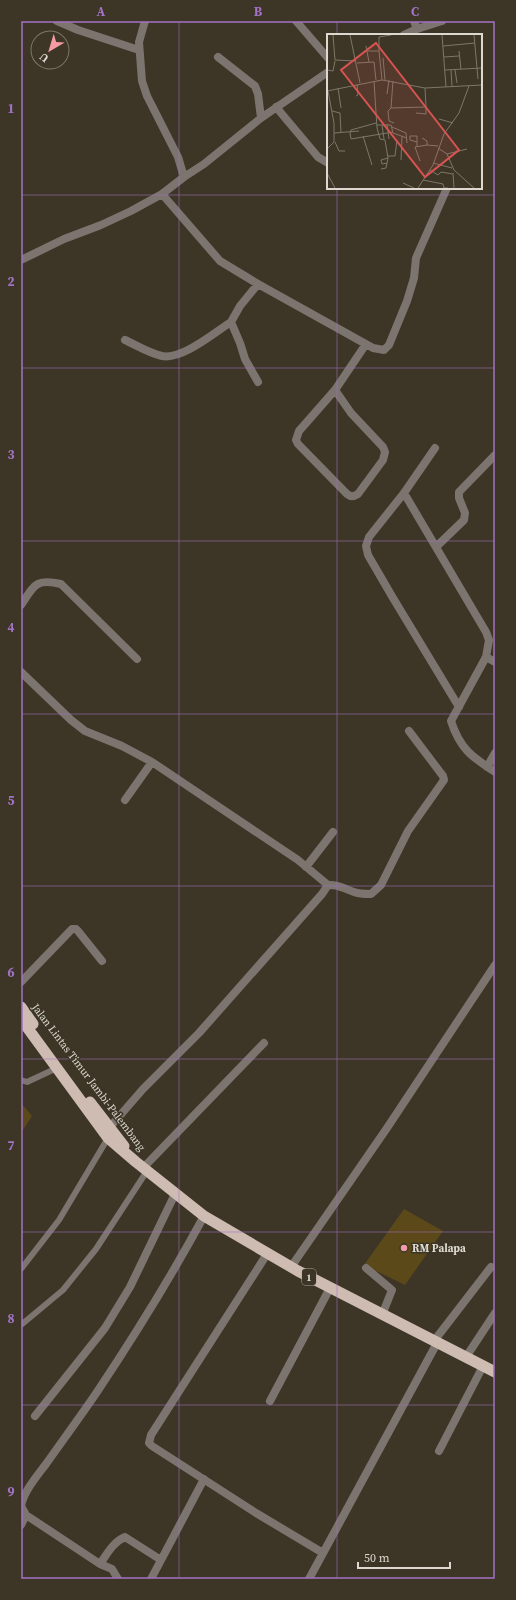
<svg xmlns="http://www.w3.org/2000/svg" width="516" height="1600" viewBox="0 0 516 1600" font-family="'Source Serif 4',serif">
<style>
.building{fill:#5b491a}
.lines{fill:none;stroke-linecap:round;stroke-linejoin:round}
.service{stroke:#7c746f;stroke-width:6}
.minor{stroke:#7c746f;stroke-width:8}
.trunk{stroke:#cebcb2;stroke-width:11}
.grid{fill:none;stroke:#a271c6;stroke-width:1;stroke-opacity:0.55}
.poi-dot{fill:#f49aa4;stroke:#3d3626;stroke-width:1.5}
.labels{text-anchor:middle;stroke-width:3;stroke-linejoin:round;paint-order:stroke}
.shield{fill:#3d3626;stroke:#ada89d;stroke-width:1}
.shield-label{font-size:10px;font-weight:bold;fill:#ddd9d0}
.street-label{font-size:11px;fill:#ddd9d0;stroke:#3d3626}
.poi-label{font-size:11px;font-weight:bold;fill:#ddd9d0;stroke:#3d3626;text-anchor:start}
.inset-road{fill:none;stroke:#7d776a;stroke-width:1}
.view{fill:#d85452;fill-opacity:0.15;stroke:#d85452;stroke-width:2}
.inset-edge{fill:none;stroke:#ddd9d0;stroke-width:2}
.neatline{fill:none;stroke:#a271c6;stroke-width:1.5}
.grid-label{font-size:13px;text-anchor:middle;font-weight:bold;fill:#a271c6}
</style>
<rect width="100%" height="100%" fill="#3d3626"/>
<path class="building" d="M21,1103L32,1116L21,1133Z
M404,1209L443,1231L405,1285L364,1265Z"/>
<g class="lines">
<path class="service" d="M21,1080L27,1082L57,1068
M21,1269L59,1220L108,1138
M21,1325L63,1290L96,1249L147,1171"/>
<path class="minor" d="M57,21L78,30L139,50
M145,21L139,42L142,81L147,96L178,157L184,177
M296,21L328,58
M414,21L417,29
M404,35L417,29L442,21
M218,57L255,86L258,94L261,118
M276,107L318,157L328,163
M162,194L220,261L258,284L240,306L231,322L240,343L245,359L258,382
M21,260L64,239L101,225L131,211L162,194L184,177L204,164L261,118L328,72
M258,284L373,348L384,350L389,345L407,301L414,278L416,258L447,188
M125,340C136,345 149,353 162,356C182,360 214,333 231,322
M335,390L351,413L383,447L385,452L383,460L358,494C353,497 351,497 347,494L298,444L296,440L299,431L335,390L366,344
M435,448L404,493L369,537L366,546L368,555L393,598L459,707
M404,493L486,632L489,640L486,657L451,721C460,749 472,757 495,772
M436,547L464,520L465,513L459,498V492L495,455
M21,605C34,586 35,578 61,584L137,659
M486,657L495,662
M21,672L71,720L85,731L122,746L152,762L298,860L328,885L322,894L199,1033L143,1089L110,1127
M487,767L495,753
M125,800L152,762
M306,867L333,832
M328,885C339,884 344,889 354,892C359,894 365,894 371,894L381,885L408,831L444,780L443,776L409,731
M21,982L72,929H76L78,931L102,961
M143,1168L264,1043
M267,1254L151,1435L149,1443L152,1446L256,1513L323,1553
M291,1267L387,1128L495,965
M366,1268L392,1290L382,1315
M434,1341L491,1267
M466,1357L495,1313
M270,1401L330,1288
M35,1416L105,1328L130,1287L175,1194
M439,1451L483,1366
M21,1506C24,1491 37,1476 46,1464C63,1440 80,1417 97,1392C135,1335 171,1277 204,1216
M21,1506L26,1515L100,1564L112,1569L118,1579
M21,1525L26,1515
M100,1564C107,1554 113,1542 125,1537L161,1560
M151,1579L204,1479
M309,1579L437,1343"/>
<path class="trunk" d="M21,1007L33,1024
M21,1019L108,1138L136,1162L204,1216L298,1271L495,1372
M90,1102L124,1146"/>
</g>
<path class="grid" d="M179,21V1579M337,21V35M337,188V1579M21,195H495M21,368H495M21,541H495M21,714H495M21,886H495M21,1059H495M21,1232H495M21,1405H495"/>
<circle class="poi-dot" cx="404" cy="1248" r="4"/>
<g class="labels">
<rect class="shield" x="302" y="1269" width="14" height="16" rx="3"/>
<g class="shield-label">
<text x="309" y="1281">1</text>
</g>
<g class="street-label">
<text transform="translate(89 1077) rotate(53)" y="4">Jalan Lintas Timur Jambi-Palembang</text>
</g>
<g class="poi-label">
<text x="412" y="1252">RM Palapa</text>
</g>
</g>
<g transform="translate(327 34)">
<rect width="155" height="155" fill="#3d3626"/>
<path class="inset-road" d="M6,1L8,26L29,27M23,1L33,49M115,1L119,53M147,1L151,45M39,12L42,28M116,12L148,9M40,17H52L55,46M52,17V3L64,1M132,17L134,35M117,23L132,22M56,24L58,46M30,29L47,28L49,46M0,36L6,37L8,27M118,36L155,34M124,36L125,52M128,36L130,49M47,47L50,94L53,105L58,106L61,124L59,134L54,135M66,47L64,74L99,73L98,54M11,54L14,74M0,57L55,46L98,54L155,51M60,60L62,46M29,62L31,61L30,50M64,74L61,77L62,87L67,89M5,77L13,79L14,99M89,79L99,80V73M112,85L126,89M60,90L62,105M50,91H64L66,99L80,104M55,91L57,105M65,93L79,99L80,109M7,99L32,97M23,99L24,105L66,98M23,99L24,96L49,89M36,102L45,131M95,104L100,107V111L111,112M8,108L12,117H18M90,108L83,106V102H90V112M111,114L120,120L127,136L147,154M0,115L7,108V89L1,57M120,120L140,115M61,122H68L70,106M74,126L75,102M93,127L88,113L100,111M60,129L55,130L54,126L61,124M106,129L125,134M103,136L111,141L114,138L126,140M0,139L8,154M126,139L127,154M96,146L116,150L117,154H121M76,149L87,154M91,154L106,131L117,100L132,79L142,52"/>
<path class="view" d="M49,9L132,116L98,143L14,36Z"/>
<rect width="155" height="155" class="inset-edge"/>
</g>
<rect width="516" height="1600" fill="none" stroke="#3d3626" stroke-width="44"/>
<g transform="translate(50 50) rotate(218)"><circle r="19" fill="#3d3626" stroke="#7d776a"/>
<path d="M0-3L7 15L0 10L-7 15Z" fill="#f49aa4"/>
<text y="-6" font-size="11" font-weight="bold" text-anchor="middle" fill="#ddd9d0">U</text>
</g>
<path d="M358 1562v6h92v-6" fill="none" stroke="#ddd9d0" stroke-width="2"/>
<text x="364" y="1562" font-size="12" fill="#ddd9d0" stroke="#3d3626" stroke-width="3" paint-order="stroke">50 m</text>
<rect x="22" y="22" width="472" height="1556" class="neatline"/>
<g class="grid-label">
<text x="101" y="16">A</text>
<text x="258" y="16">B</text>
<text x="415" y="16">C</text>
<text x="11" y="113">1</text>
<text x="11" y="286">2</text>
<text x="11" y="459">3</text>
<text x="11" y="632">4</text>
<text x="11" y="805">5</text>
<text x="11" y="977">6</text>
<text x="11" y="1150">7</text>
<text x="11" y="1323">8</text>
<text x="11" y="1496">9</text>
</g>
</svg>
